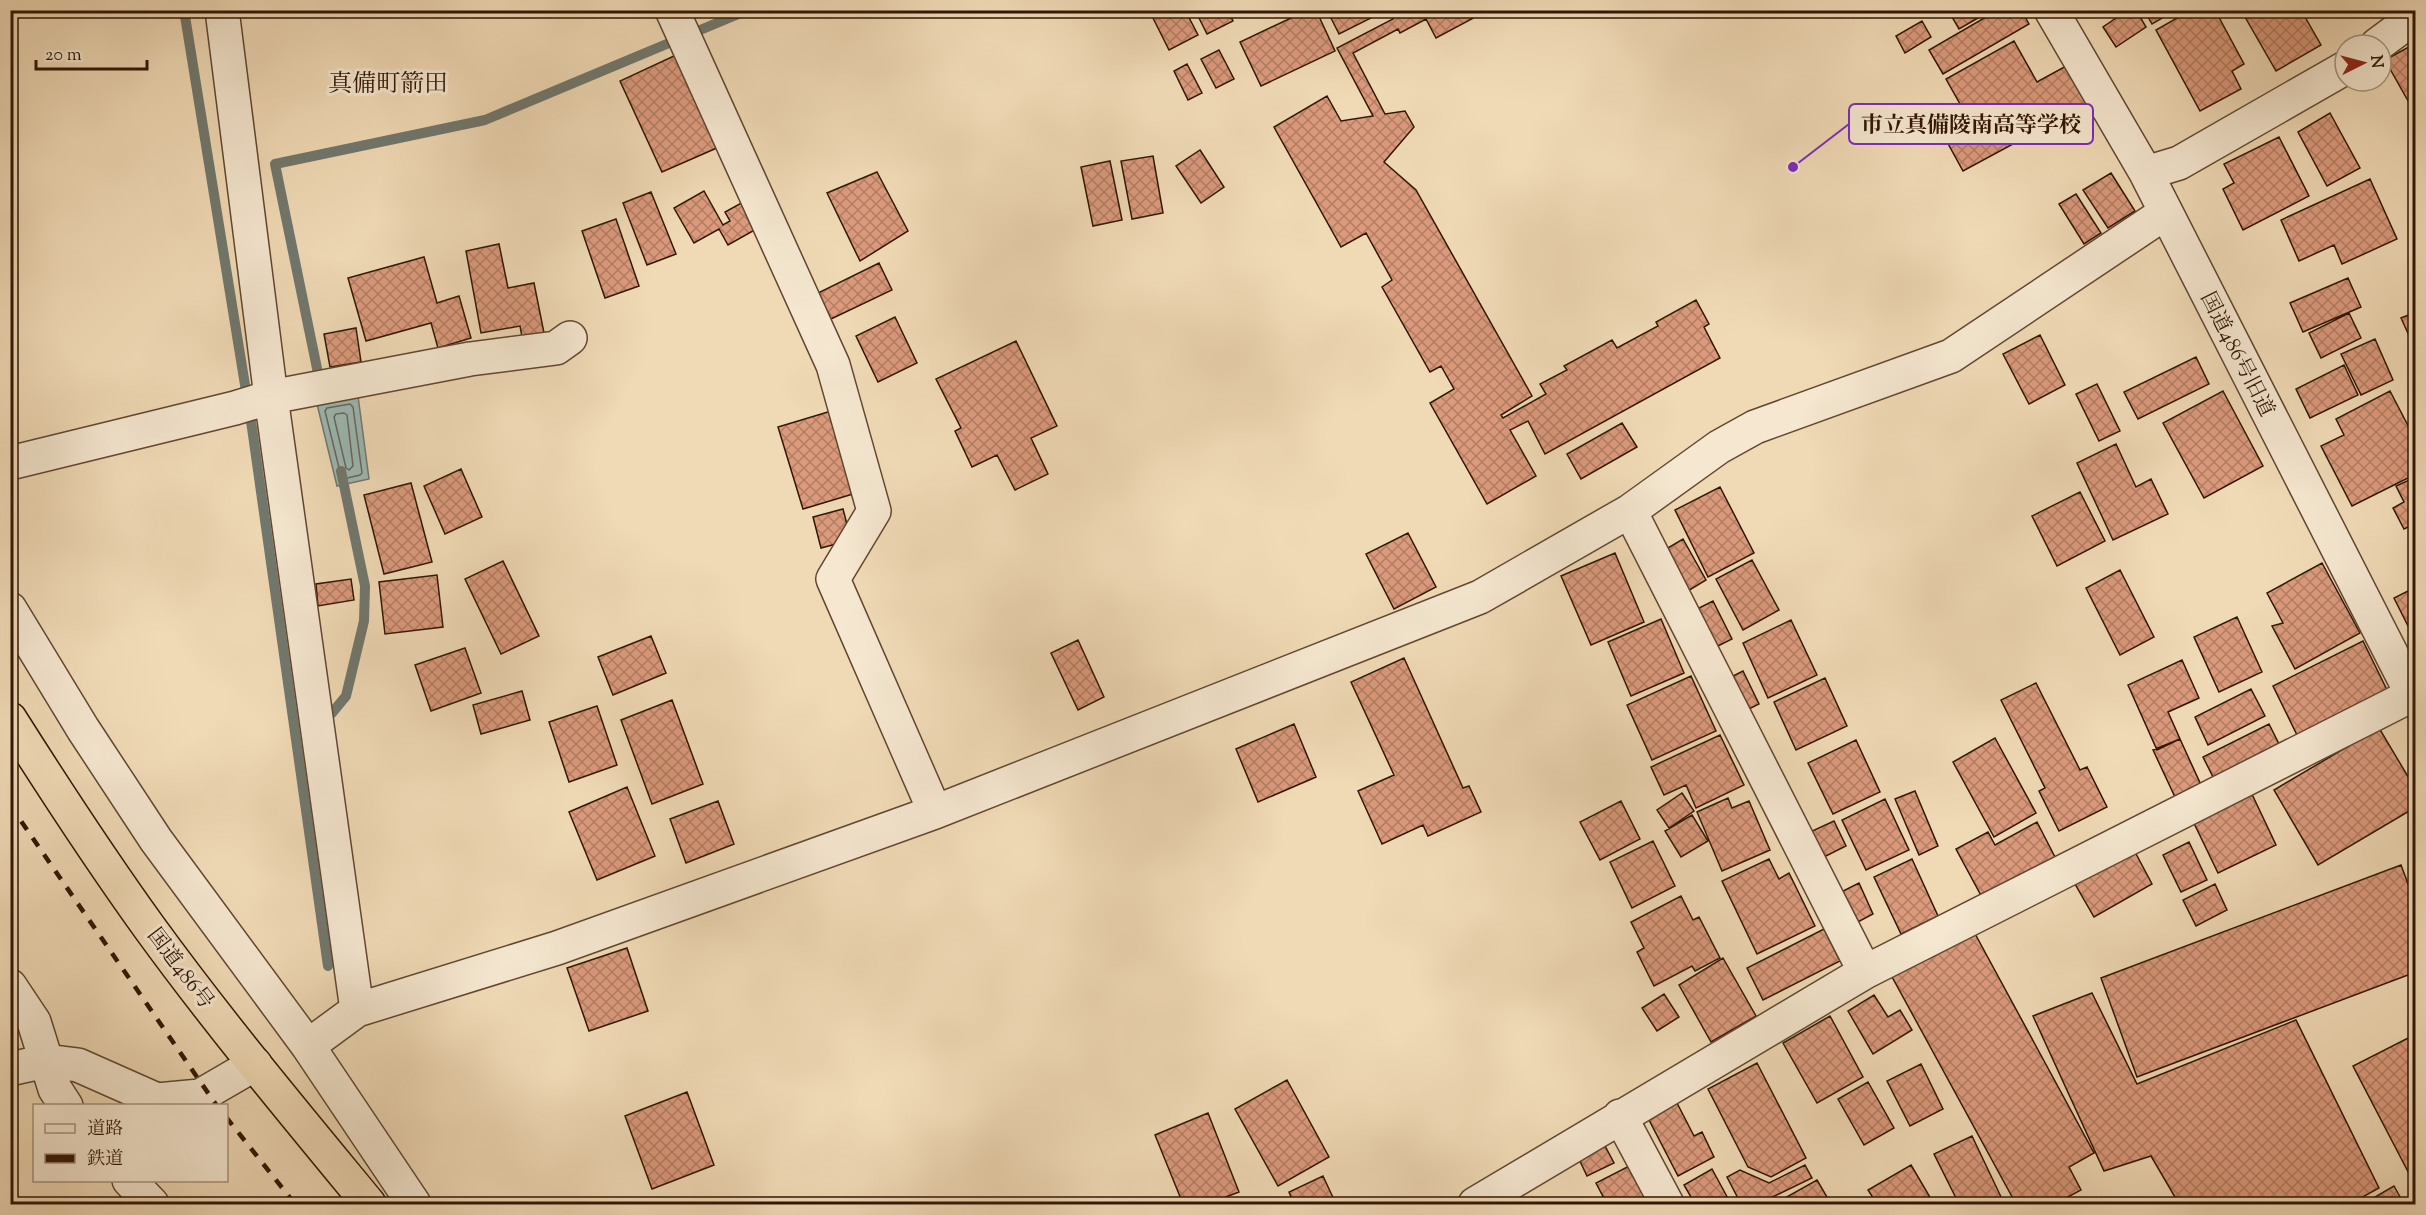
<svg xmlns="http://www.w3.org/2000/svg" width="2426" height="1215" viewBox="0 0 2426 1215" font-family="'Sorts Mill Goudy','Noto Serif JP',serif">
<style>
.water{fill:#9cb9b5;stroke:#71786e;stroke-width:1.5}
.lines{fill:none;stroke-linecap:round;stroke-linejoin:round}
.shore{stroke:#66685c;stroke-width:1.5}
.stream{stroke:#71786e;stroke-width:10}
.building{fill:url(#building-cross-hatch);stroke:#311603;stroke-width:1.5}
.minor-casing{stroke:#614730;stroke-width:36}
.highway-casing{stroke:#311603;stroke-width:36}
.minor{stroke:#f5e7d0;stroke-width:33}
.highway{stroke:#f0dab6;stroke-width:33}
.rail{stroke:#311603;stroke-width:4.5;stroke-dasharray:10 10;stroke-linecap:butt}
.labels{text-anchor:middle;stroke-width:6;stroke-linejoin:round;paint-order:stroke}
.street-label{font-size:21px;fill:#311603;stroke:#f5e7d0}
.quarter-label{font-size:24px;fill:#311603;stroke:#f5e7d0}
.leader{fill:none;stroke:#7b2cbf;stroke-width:2}
.callout-dot{fill:#7b2cbf;stroke:#f5e7d0;stroke-width:2}
.callout{fill:#f5e7d0;stroke:#7b2cbf;stroke-width:2}
.callout-label{font-size:22px;text-anchor:middle;font-weight:bold;fill:#311603}
</style>
<defs>
<pattern id="building-cross-hatch" width="8" height="8" patternUnits="userSpaceOnUse" patternTransform="scale(1.5)"><rect width="8" height="8" fill="#db9a7c"/><path d="M0 0l8 8M0 8l8-8" fill="none" stroke="#b27d63"/></pattern>
</defs>
<rect width="100%" height="100%" fill="#f0dab6"/>
<filter id="stains"><feTurbulence type="fractalNoise" baseFrequency=".00333" numOctaves="4"/><feColorMatrix values="0 0 0 0 .2 0 0 0 0 .09 0 0 0 0 .02 0 0 0 .5 -.17"/></filter>
<radialGradient id="worn" r=".72"><stop offset=".6" stop-color="#630" stop-opacity="0"/><stop offset="1" stop-color="#630" stop-opacity=".3"/></radialGradient>
<path class="water" d="M358,396L369,479L337,486L317,404Z"/>
<g class="lines">
<path class="shore" d="M350,404L353,407L362,473L360,475L343,479L341,476L325,411L327,408Z
M344,413L347,415L353,466L349,470L346,468L334,417L336,414Z"/>
<path class="stream" d="M184,10L252,428L328,966
M320,383L275,164L485,120L748,10
M332,713L346,696L364,621L365,586L341,471"/>
</g>
<path class="building" d="M1149,10H1185L1198,35L1169,50Z
M1195,10H1228L1233,21L1207,34Z
M1246,10H1259L1248,16Z
M1308,10H1316L1335,51L1261,86L1240,42Z
M1327,10H1367L1371,18L1339,34Z
M1388,10H1482L1483,13L1436,38L1426,19L1400,33L1398,29L1353,53L1385,114L1405,111L1414,127L1384,162L1416,190L1532,396L1501,415L1503,418L1546,394L1540,384L1567,370L1564,366L1612,340L1617,348L1658,326L1656,322L1696,300L1709,324L1704,327L1720,358L1545,454L1528,421L1510,430L1536,476L1487,504L1430,403L1454,389L1441,366L1430,372L1382,287L1392,280L1366,233L1341,247L1274,127L1327,96L1341,121L1373,116L1337,48L1393,19Z
M1948,10H1992L1959,29Z
M1998,10H2021L2029,24L1943,74L1929,50Z
M2128,10H2136L2146,27L2116,47L2103,27Z
M2144,10H2176L2152,24Z
M2191,10H2215L2244,64L2232,71L2241,89L2200,111L2156,30Z
M2241,10H2301L2321,45L2276,71Z
M1922,21L1931,37L1905,53L1896,36Z
M2014,41L2037,82L2068,65L2089,103L1963,171L1934,118L1960,104L1946,79Z
M2416,43V115L2385,60Z
M1219,50L1234,79L1216,88L1201,59Z
M676,55L719,147L662,172L620,81Z
M1187,64L1202,93L1188,100L1174,71Z
M2330,113L2360,168L2327,186L2298,132Z
M2279,137L2309,196L2243,230L2223,189L2234,183L2224,164Z
M1200,150L1224,187L1201,203L1176,166Z
M1153,156L1163,213L1132,219L1121,161Z
M1110,161L1122,220L1093,226L1081,167Z
M877,172L908,231L860,261L827,193Z
M2111,173L2135,211L2108,228L2083,190Z
M2370,179L2397,239L2342,264L2334,245L2299,261L2281,220Z
M704,191L723,225L730,221L725,212L745,201L760,227L728,245L719,229L694,243L674,208Z
M651,192L676,254L647,265L623,203Z
M2076,194L2101,233L2084,244L2059,204Z
M616,219L639,286L605,298L582,231Z
M499,244L508,288L534,283L544,333L522,337L520,326L481,333L466,251Z
M424,257L437,303L459,296L471,338L438,348L431,323L366,341L348,278Z
M879,263L892,290L831,319L818,293Z
M2348,278L2361,307L2303,332L2290,303Z
M2416,312V351L2401,318Z
M2349,313L2361,338L2321,358L2309,333Z
M895,317L917,363L878,382L856,336Z
M356,328L361,362L330,367L324,334Z
M2040,335L2065,385L2029,404L2003,354Z
M2375,339L2393,380L2361,395L2341,354Z
M1016,341L1057,426L1031,438L1048,474L1015,490L997,455L972,467L955,431L961,428L936,379Z
M2196,357L2209,384L2138,419L2124,392Z
M2344,365L2358,395L2310,418L2296,389Z
M2097,384L2120,431L2099,441L2076,394Z
M2223,391L2263,466L2204,498L2163,423Z
M2390,391L2416,441V474L2352,506L2321,446L2344,435L2336,419Z
M838,409L863,491L803,509L778,427Z
M1622,423L1637,447L1581,479L1567,454Z
M2116,444L2136,487L2151,479L2168,514L2113,540L2077,463Z
M461,469L482,517L445,534L424,486Z
M2416,477V523L2404,529L2393,508L2404,502L2396,486Z
M411,483L432,562L384,574L364,495Z
M1720,487L1754,553L1708,577L1675,510Z
M2080,492L2105,541L2057,566L2032,516Z
M843,509L851,540L821,548L813,517Z
M1408,533L1436,587L1394,609L1366,554Z
M1683,539L1706,580L1683,594L1661,552Z
M1615,553L1644,622L1591,645L1561,576Z
M1752,560L1779,610L1743,630L1716,579Z
M503,561L539,636L501,654L465,579Z
M2322,563L2360,633L2295,669L2272,626L2283,623L2267,593Z
M2120,570L2154,637L2120,655L2086,588Z
M437,575L443,627L385,634L379,582Z
M351,579L354,600L318,606L316,584Z
M2416,587V642L2394,598Z
M1713,601L1732,639L1710,650L1691,612Z
M2237,617L2262,672L2219,692L2194,637Z
M1661,619L1684,673L1631,696L1608,642Z
M1791,620L1817,675L1768,698L1743,643Z
M651,636L666,673L613,695L598,657Z
M1078,640L1104,697L1078,710L1051,653Z
M2363,641L2387,690L2297,735L2273,686Z
M465,648L481,693L431,711L415,665Z
M1404,658L1463,788L1469,786L1481,812L1428,836L1423,825L1382,844L1358,791L1394,775L1351,682Z
M2182,660L2199,698L2168,712L2180,739L2157,750L2128,685Z
M1743,671L1759,704L1743,712L1727,679Z
M1691,676L1716,731L1652,760L1627,705Z
M1825,678L1847,726L1796,750L1774,702Z
M2036,683L2080,770L2087,767L2107,807L2059,831L2039,791L2045,788L2001,700Z
M2251,689L2265,716L2208,745L2195,717Z
M522,691L530,720L481,734L473,705Z
M672,700L703,784L652,804L621,720Z
M597,706L617,765L569,782L549,722Z
M1294,724L1316,777L1258,802L1236,749Z
M2269,724L2280,746L2214,779L2203,757Z
M2379,728L2416,790V807L2318,865L2274,790Z
M1720,735L1744,785L1696,808L1686,785L1664,795L1651,767Z
M1995,738L2036,813L1994,837L1953,762Z
M2180,739L2201,785L2175,797L2153,750Z
M1856,740L1880,792L1833,814L1808,763Z
M627,787L655,856L597,880L569,812Z
M2250,790L2276,845L2218,873L2192,819Z
M1915,791L1938,846L1919,855L1895,799Z
M1682,793L1694,811L1669,828L1657,810Z
M1728,798L1732,808L1749,801L1770,850L1722,871L1697,812Z
M1885,799L1909,850L1866,870L1842,820Z
M718,801L734,844L686,863L670,819Z
M1621,801L1640,839L1600,860L1580,822Z
M1692,815L1708,841L1681,857L1665,831Z
M1834,821L1846,846L1822,858L1810,832Z
M2037,822L2057,861L1984,901L1956,849L1988,832L1995,845Z
M1653,841L1675,886L1632,908L1610,862Z
M2189,842L2207,880L2181,892L2163,855Z
M2134,850L2152,884L2094,917L2075,884Z
M1769,859L1779,879L1789,873L1815,926L1757,954L1722,881Z
M1912,859L1938,916L1901,934L1874,877Z
M2401,865L2416,905V972L2137,1077L2101,978Z
M1859,883L1873,914L1856,923L1841,892Z
M2215,884L2227,910L2196,926L2183,900Z
M1681,896L1693,920L1699,917L1720,958L1695,971L1692,966L1654,986L1637,952L1644,948L1631,922Z
M1824,929L1840,961L1763,1000L1747,968Z
M1973,930L2094,1153L2069,1167L2081,1190L2055,1204H2016L1891,975Z
M627,948L648,1011L589,1031L567,968Z
M1723,958L1756,1016L1711,1042L1679,985Z
M2092,993L2137,1084L2296,1020L2379,1188L2350,1204H2179L2151,1156L2104,1171L2033,1016Z
M1664,994L1679,1017L1657,1031L1642,1008Z
M1874,995L1888,1017L1900,1010L1912,1030L1873,1054L1848,1011Z
M1830,1016L1863,1077L1817,1103L1783,1043Z
M2416,1034V1187L2353,1066Z
M1757,1063L1806,1158L1771,1177L1748,1167L1708,1089Z
M1921,1064L1943,1109L1910,1126L1887,1081Z
M1287,1080L1329,1157L1278,1186L1235,1109Z
M1868,1082L1894,1128L1864,1145L1838,1099Z
M687,1092L714,1165L652,1189L625,1116Z
M1676,1101L1694,1136L1702,1132L1714,1157L1678,1176L1647,1116Z
M1208,1113L1239,1192L1207,1204H1183L1155,1135Z
M1972,1136L2003,1201L1995,1204H1959L1934,1154Z
M1604,1144L1614,1163L1587,1176L1578,1157Z
M1639,1161L1661,1204H1607L1596,1183Z
M1805,1165L1812,1178L1758,1204H1741L1727,1177L1740,1170L1769,1183Z
M1911,1165L1934,1204H1877L1868,1190Z
M1712,1169L1731,1204H1695L1684,1185Z
M1323,1176L1336,1204H1294L1289,1192Z
M1817,1180L1831,1204H1774Z
M2394,1186L2404,1204H2363Z
M1271,1198L1274,1204H1255Z"/>
<g class="lines">
<defs>
<path id="minor" d="M222,10L271,397L357,1010
M672,10L833,365L874,511L833,579L935,812
M2051,10L2146,173L2416,702
M2377,45L2416,16
M2146,173L2179,163L2345,68
M10,463L235,408L271,397L470,359L556,348L570,338
M1630,511L1865,972
M10,609L83,729L156,840L308,1046
M10,986L34,1022L55,1089L66,1106
M10,1069L46,1061L78,1065L157,1100L200,1096L255,1064
M1620,1116L1667,1204
M129,1180L152,1204
M414,1204L308,1046L357,1010L557,948L935,812L1480,597L1630,511L1719,447L1755,427L1951,356L2165,213
M1475,1204L1865,972L2412,695"/>
<path id="highway" d="M10,719C55,790 100,859 149,927C218,1022 294,1113 369,1204"/>
</defs>
<use href="#minor" class="minor-casing"/>
<use href="#highway" class="highway-casing"/>
<use href="#minor" class="minor"/>
<use href="#highway" class="highway"/>
<path class="rail" d="M10,805L217,1106
M226,1117L295,1204"/>
</g>
<g class="labels">
<g class="street-label">
<text transform="translate(2238 354) rotate(63)" y="7">国道486号旧道</text>
<text transform="translate(181 968) rotate(53)" y="7">国道486号</text>
</g>
<g class="quarter-label">
<text x="388" y="91">真備町箭田</text>
</g>
</g>
<path class="leader" d="M1793 167L1849 124"/>
<circle class="callout-dot" cx="1793" cy="167" r="6"/>
<rect class="callout" x="1849" y="104" width="244" height="40" rx="6"/>
<g class="callout-label">
<text x="1971" y="132">市立真備陵南高等学校</text>
</g>
<rect width="2426" height="1215" fill="none" stroke="#f0dab6" stroke-width="36"/>
<rect x="12" y="12" width="2402" height="1191" fill="none" stroke="#311603" stroke-width="3"/>
<rect x="18" y="18" width="2390" height="1179" fill="none" stroke="#311603" stroke-width="1.5"/>
<rect x="33" y="1104" width="195" height="78" fill="#f5e7d0" stroke="#a7937e" stroke-width="1.5"/>
<rect x="45" y="1124" width="30" height="9" fill="#f5e7d0" stroke="#a7937e" stroke-width="1.5"/>
<text x="87" y="1134" font-size="18" fill="#311603">道路</text>
<rect x="45" y="1154" width="30" height="9" fill="#311603" stroke="#a7937e" stroke-width="1.5"/>
<text x="87" y="1164" font-size="18" fill="#311603">鉄道</text>
<g transform="translate(2363 63) rotate(84)"><circle r="28" fill="#f5e7d0" stroke="#a7937e" stroke-width="1.5"/>
<path d="M0-4.5L10 22L0 15L-10 22Z" fill="#8f2418"/>
<text y="-9" font-size="16" font-weight="bold" text-anchor="middle" fill="#311603">N</text>
</g>
<path d="M36 60v9h111v-9" fill="none" stroke="#311603" stroke-width="3"/>
<text x="45" y="60" font-size="18" fill="#311603" stroke="#f5e7d0" stroke-width="4.5" paint-order="stroke">20 m</text>
<rect width="100%" height="100%" filter="url(#stains)"/>
<rect width="100%" height="100%" fill="url(#worn)"/>
</svg>
